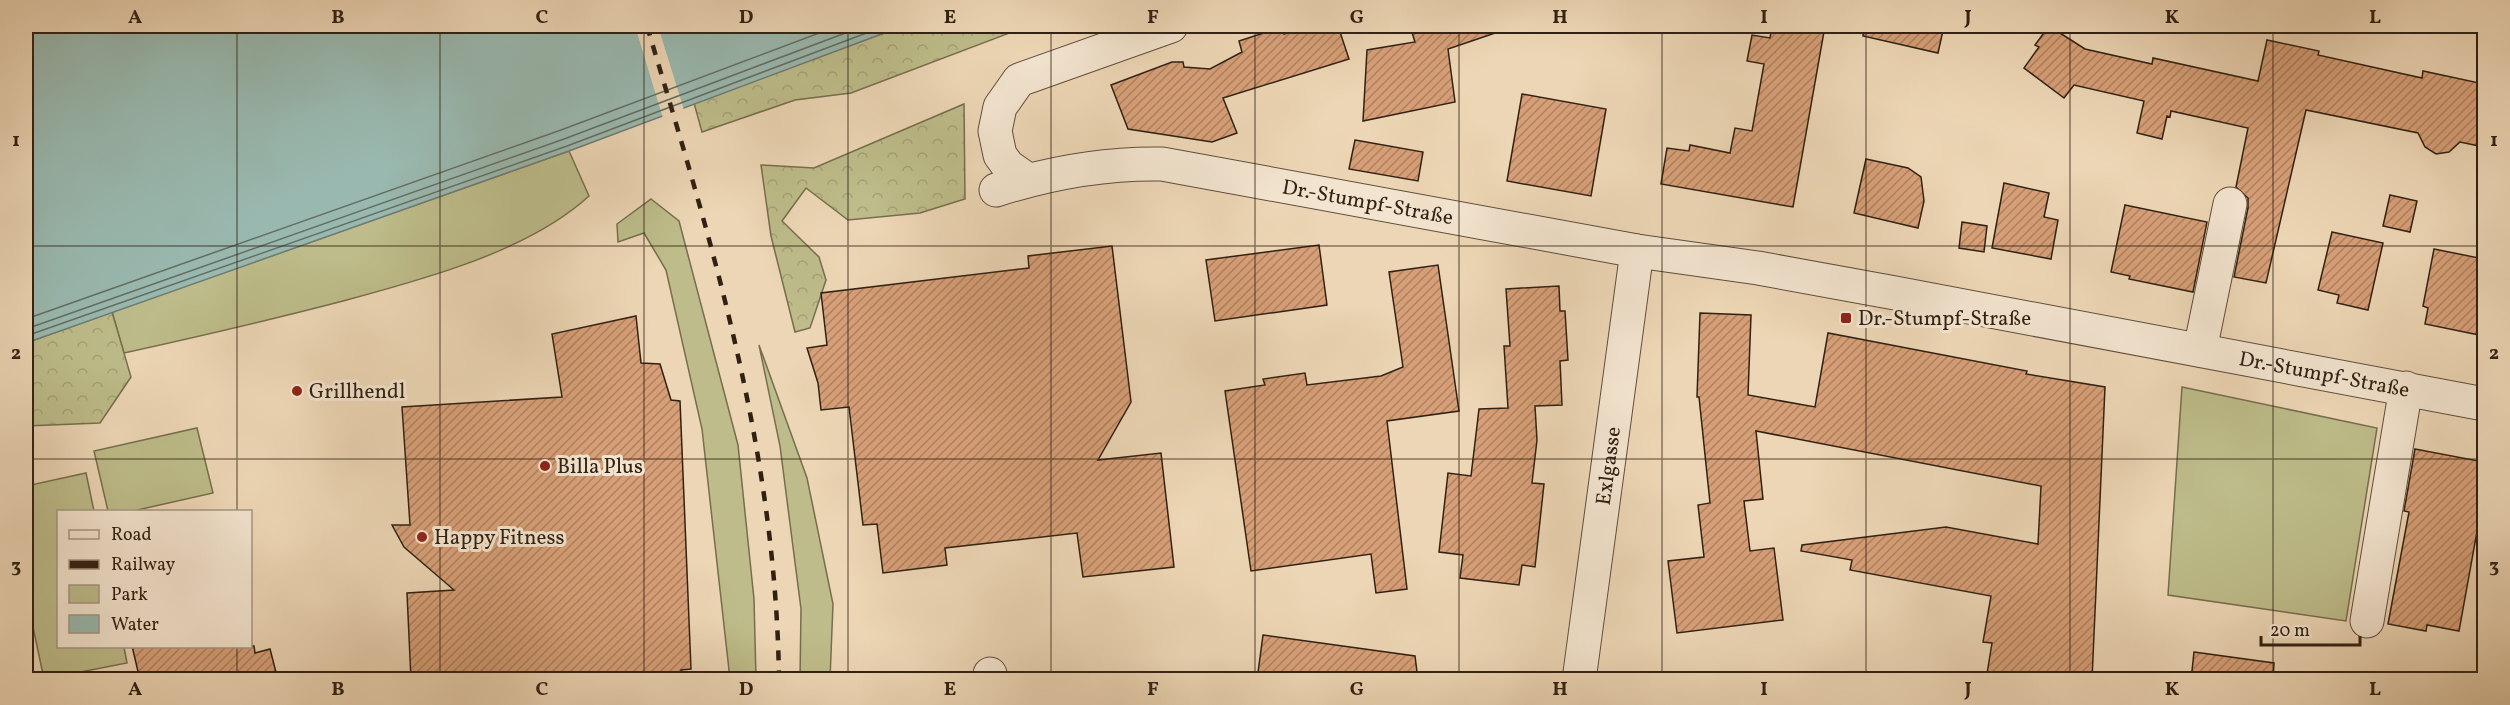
<svg xmlns="http://www.w3.org/2000/svg" width="2510" height="705" viewBox="0 0 2510 705" font-family="Vollkorn,serif">
<style>
.green{fill:#bdbc8a;stroke:#766e4e;stroke-width:1.5}
.forest{fill:url(#forest-crowns);stroke:#766e4e;stroke-width:1.5}
.water{fill:#99b9b0;stroke:#6f7c71;stroke-width:1.5}
.pier{fill:#edd6b5}
.lines{fill:none;stroke-linecap:round;stroke-linejoin:round}
.shore{stroke:#646d62;stroke-width:1.5}
.building{fill:url(#building-hatch);stroke:#302113;stroke-width:1.5}
.minor-casing{stroke:#5f4e3c;stroke-width:35}
.minor{stroke:#f3e4cf;stroke-width:33}
.rail{stroke:#302113;stroke-width:4.5;stroke-dasharray:10 10;stroke-linecap:butt}
.grid{fill:none;stroke:#302113;stroke-width:1.5;stroke-opacity:0.55}
.poi-dot{fill:#8f2418;stroke:#f3e4cf;stroke-width:2}
.labels{text-anchor:middle;stroke-width:6;stroke-linejoin:round;paint-order:stroke}
.street-label{font-size:21px;fill:#302113;stroke:#f3e4cf}
.poi-label{font-size:21px;fill:#302113;stroke:#f3e4cf;text-anchor:start}
.neatline{fill:none;stroke:#302113;stroke-width:2}
.grid-label{font-size:20px;text-anchor:middle;font-weight:bold;fill:#302113}
</style>
<defs>
<pattern id="forest-crowns" width="20" height="18" patternUnits="userSpaceOnUse" patternTransform="scale(1.5)"><rect width="20" height="18" fill="#bdbc8a"/><path d="M2 6a3 3 0 1 1 6 0M12 15a3 3 0 1 1 6 0" fill="none" stroke="#a3a176"/></pattern>
<pattern id="building-hatch" width="6" height="6" patternUnits="userSpaceOnUse" patternTransform="scale(1.5)"><rect width="6" height="6" fill="#d79f77"/><path d="M-1 1l2-2M0 6l6-6M5 7l2-2" fill="none" stroke="#af8160"/></pattern>
</defs>
<rect width="100%" height="100%" fill="#edd6b5"/>
<filter id="stains"><feTurbulence type="fractalNoise" baseFrequency=".00333" numOctaves="4"/><feColorMatrix values="0 0 0 0 .2 0 0 0 0 .09 0 0 0 0 .02 0 0 0 .5 -.17"/></filter>
<radialGradient id="worn" r=".72"><stop offset=".6" stop-color="#630" stop-opacity="0"/><stop offset="1" stop-color="#630" stop-opacity=".3"/></radialGradient>
<path class="green" d="M569,151L589,196C528,252 421,280 343,301C270,320 197,337 124,353L112,312Z
M651,199L679,221L738,445L754,599L756,679H730L702,429L666,270L644,233L618,242L617,224Z
M759,345L807,478L833,604L830,679H800L801,609L780,446Z
M2182,387L2377,428L2346,621L2168,595Z
M197,428L213,493L133,511H108L94,451Z
M86,473L94,511L58,512V646L124,647L127,663L44,679L26,594V486Z"/>
<path class="forest" d="M903,26H1028L851,93L795,100L702,132L694,103Z
M964,104L965,199L920,213L848,220L806,188L782,221L819,257L826,280L810,328L795,332L771,236L761,165L814,168Z
M112,312L131,377L100,423L26,426V343Z"/>
<path class="water" d="M26,26H903L569,151L26,343Z"/>
<path class="pier" d="M635,26H658L684,110L663,118Z"/>
<g class="lines">
<path class="shore" d="M26,319L561,130L838,26
M26,329L564,139L864,26
M26,336L567,146L885,26"/>
</g>
<path class="building" d="M1312,26H1338L1349,59L1223,98L1237,133L1212,142L1128,129L1111,85L1172,62H1183L1184,67L1210,69L1242,52L1239,41L1282,27L1284,34Z
M1410,26H1503L1504,30L1448,49L1455,102L1363,121L1367,50L1415,42Z
M1772,26H1825L1793,207L1661,184L1667,148L1689,151L1690,145L1730,153L1735,128L1752,131L1764,64L1747,61L1752,35L1770,38Z
M1864,26H1944L1938,53L1863,36Z
M2049,26L2085,49L2152,64L2153,58L2258,81L2267,40L2319,51L2318,55L2422,78L2423,71L2484,84V147L2460,142L2449,152L2436,154L2425,147L2418,133L2306,110L2266,283L2234,277L2248,208V198L2236,187L2248,128L2171,111L2170,117L2167,116L2162,139L2137,133L2144,101L2074,85L2064,98L2024,68L2039,47L2035,45Z
M1522,94L1606,109L1591,196L1507,181Z
M1355,140L1423,152L1418,181L1349,169Z
M1866,159L1908,168L1921,177L1924,201L1918,228L1854,213Z
M2004,183L2049,193L2044,217L2058,220L2051,259L1992,248Z
M2390,195L2417,201L2410,232L2383,226Z
M2125,205L2207,222L2193,292L2129,279L2130,276L2111,272Z
M1962,222L1987,226L1984,252L1959,248Z
M2332,232L2383,243L2368,310L2337,303L2339,295L2318,290Z
M1319,245L1327,305L1215,321L1206,260Z
M1112,246L1131,402L1098,460L1161,453L1174,567L1083,577L1077,533L945,548L947,565L883,573L877,524L863,525L849,407L821,410L818,383L807,348L827,345L821,293L1029,268L1028,256Z
M2434,249L2484,259V336L2425,324L2428,308L2423,306Z
M1438,265L1459,411L1387,421L1407,589L1376,593L1371,554L1251,571L1225,391L1265,385L1263,379L1305,373L1307,385L1381,376L1403,367L1389,272Z
M1559,286L1560,311H1565L1568,360L1560,361L1562,405L1535,406L1537,440L1532,483L1544,484L1535,567L1522,565L1519,585L1460,578L1463,555L1439,552L1448,473L1471,476L1479,409L1508,408L1504,346H1510L1506,289Z
M1700,313L1751,315L1748,395L1815,407L1828,333L2027,371L2026,374L2105,387L2092,680H1986L1992,643L1983,642L1991,596L1850,570L1852,560L1801,551L1802,545L1946,527L2038,544L2041,486L1756,431L1763,499L1744,501L1750,551L1774,548L1783,620L1677,633L1668,561L1704,557L1698,505L1710,503L1699,397H1697Z
M636,316L641,363L660,364L671,400L680,401L691,669L681,670V680H411L407,593L454,590L404,547L392,525H410L402,407L562,397L552,334Z
M2415,449L2484,462V493L2459,631L2427,625L2426,631L2388,624L2409,512L2404,511Z
M1263,635L1415,656L1418,680H1257Z
M132,646H254L255,653L270,649L278,680H140Z
M2194,652L2274,663L2273,680H2191Z"/>
<g class="lines">
<defs>
<g id="minor">
<path d="M1028,180L1008,166L1000,155L995,131L1000,107L1019,80L1171,26"/>
<path id="s1" d="M996,190C1049,173 1106,163 1162,164L1637,251L1758,268L1895,293L2484,404"/>
<path d="M2200,350L2230,204"/>
<path d="M2367,621L2406,388"/>
<path d="M990,674L991,680"/>
<path id="s2" d="M1579,680L1637,251"/>
</g>
</defs>
<use href="#minor" class="minor-casing"/>
<use href="#minor" class="minor"/>
<path class="rail" d="M647,26C712,244 776,449 779,680"/>
</g>
<path class="grid" d="M237,26V512M440,26V680M644,26V680M848,26V680M1051,26V680M1255,26V680M1459,26V680M1662,26V680M1866,26V680M2070,26V680M2273,26V680M26,246H2484M26,459H2484M237,646V680"/>
<g class="poi-dot">
<rect x="1840" y="312" width="12" height="12" rx="3"/>
<circle cx="297" cy="391" r="6"/>
<circle cx="545" cy="466" r="6"/>
<circle cx="422" cy="537" r="6"/>
</g>
<g class="labels">
<g class="street-label">
<text dy="7" stroke="none"><textPath href="#s1" startOffset="378">Dr.-Stumpf-Straße</textPath></text>
<text dy="7" stroke="none"><textPath href="#s1" startOffset="1350">Dr.-Stumpf-Straße</textPath></text>
<text dy="7" stroke="none"><textPath href="#s2" startOffset="216">Exlgasse</textPath></text>
</g>
<g class="poi-label">
<text x="1858" y="325">Dr.-Stumpf-Straße</text>
<text x="309" y="398">Grillhendl</text>
<text x="557" y="473">Billa Plus</text>
<text x="434" y="544">Happy Fitness</text>
</g>
</g>
<rect width="2510" height="705" fill="none" stroke="#edd6b5" stroke-width="66"/>
<rect x="57" y="510" width="195" height="138" fill="#f3e4cf" stroke="#a59684" stroke-width="1.5"/>
<rect x="69" y="530" width="30" height="9" fill="#f3e4cf" stroke="#a59684" stroke-width="1.5"/>
<text x="111" y="540" font-size="18" fill="#302113">Road</text>
<rect x="69" y="560" width="30" height="9" fill="#302113" stroke="#a59684" stroke-width="1.5"/>
<text x="111" y="570" font-size="18" fill="#302113">Railway</text>
<rect x="69" y="585" width="30" height="18" fill="#bdbc8a" stroke="#a59684" stroke-width="1.5"/>
<text x="111" y="600" font-size="18" fill="#302113">Park</text>
<rect x="69" y="615" width="30" height="18" fill="#99b9b0" stroke="#a59684" stroke-width="1.5"/>
<text x="111" y="630" font-size="18" fill="#302113">Water</text>
<path d="M2261 636v9h99v-9" fill="none" stroke="#302113" stroke-width="3"/>
<text x="2270" y="636" font-size="18" fill="#302113" stroke="#f3e4cf" stroke-width="4.5" paint-order="stroke">20 m</text>
<rect x="33" y="33" width="2444" height="639" class="neatline"/>
<g class="grid-label">
<text x="135" y="23">A</text>
<text x="338" y="23">B</text>
<text x="542" y="23">C</text>
<text x="746" y="23">D</text>
<text x="950" y="23">E</text>
<text x="1153" y="23">F</text>
<text x="1357" y="23">G</text>
<text x="1560" y="23">H</text>
<text x="1764" y="23">I</text>
<text x="1968" y="23">J</text>
<text x="2172" y="23">K</text>
<text x="2375" y="23">L</text>
<text x="16" y="146">1</text>
<text x="2494" y="146">1</text>
<text x="16" y="359">2</text>
<text x="2494" y="359">2</text>
<text x="16" y="572">3</text>
<text x="2494" y="572">3</text>
<text x="135" y="695">A</text>
<text x="338" y="695">B</text>
<text x="542" y="695">C</text>
<text x="746" y="695">D</text>
<text x="950" y="695">E</text>
<text x="1153" y="695">F</text>
<text x="1357" y="695">G</text>
<text x="1560" y="695">H</text>
<text x="1764" y="695">I</text>
<text x="1968" y="695">J</text>
<text x="2172" y="695">K</text>
<text x="2375" y="695">L</text>
</g>
<rect width="100%" height="100%" filter="url(#stains)"/>
<rect width="100%" height="100%" fill="url(#worn)"/>
</svg>
